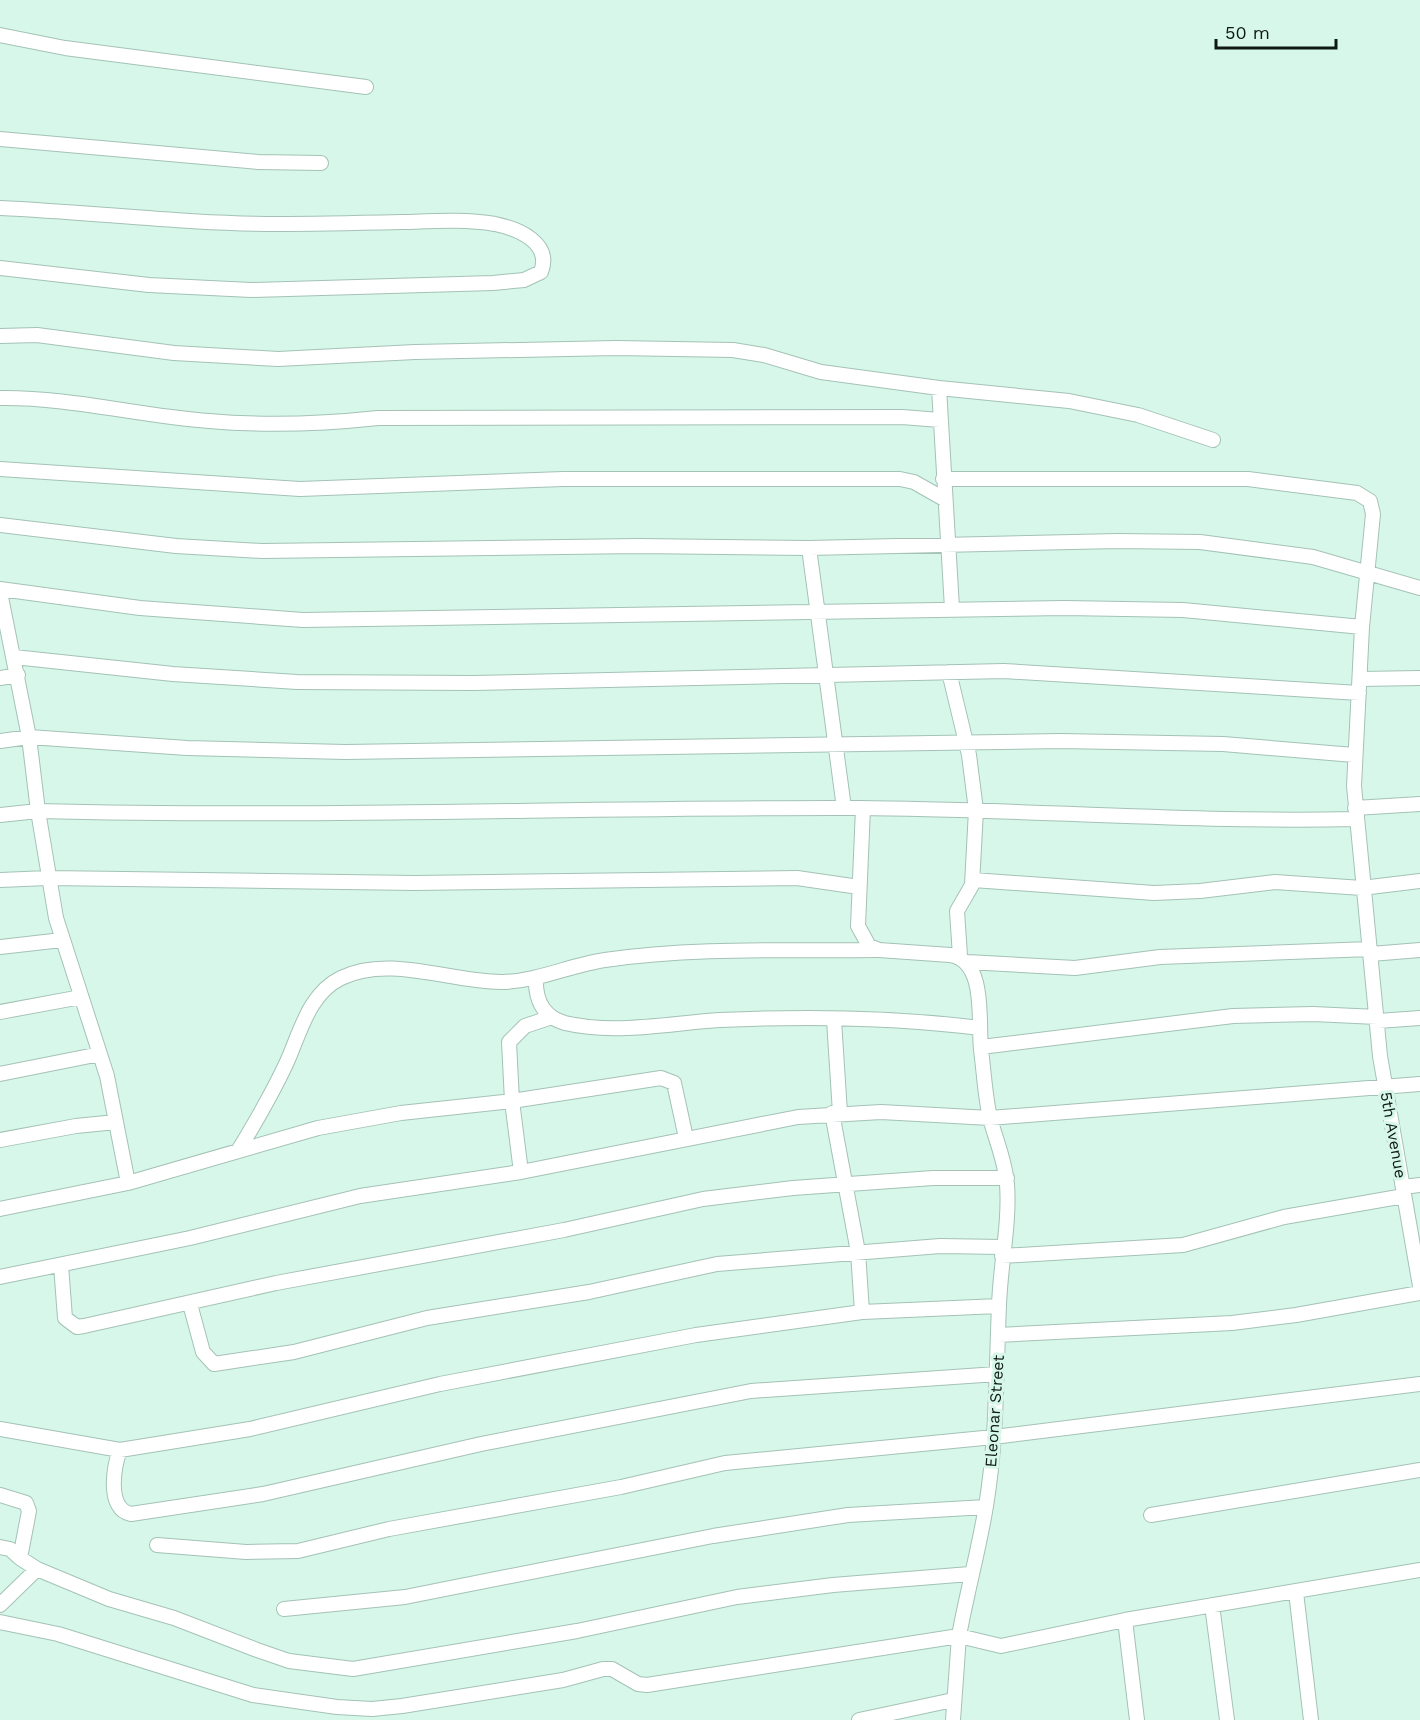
<svg xmlns="http://www.w3.org/2000/svg" width="1420" height="1720" viewBox="0 0 1420 1720" font-family="'Work Sans',sans-serif">
<style>
.lines{fill:none;stroke-linecap:round;stroke-linejoin:round}
.minor-casing{stroke:#a4c2b6;stroke-width:16}
.minor{stroke:#fff;stroke-width:14}
.labels{text-anchor:middle;stroke-width:6;stroke-linejoin:round;paint-order:stroke}
.street-label{font-size:16px;fill:#0d1915;stroke:#d7f7ea}
</style>
<rect width="100%" height="100%" fill="#d7f7ea"/>
<g class="lines">
<defs>
<path id="minor" d="M0,35L65,48L366,87
M0,139L258,162L321,163
M0,208C92,212 185,224 277,224C320,224 362,223 405,222C434,221 466,219 495,224C519,229 552,243 541,272L524,280L493,283L251,290L149,285L0,268
M0,336L37,335L174,353L278,359L415,352L616,348L733,350L764,355L821,372L939,388L1069,401L1138,415L1213,440
M939,388L952,608
M0,398C69,397 140,416 209,421C265,426 322,424 378,418L902,417L940,420
M0,469L300,489L563,479H900L914,482L944,499
M943,479H1248L1357,493L1370,501L1373,514L1362,627L1354,786L1380,1056L1420,1286
M0,525L176,546L262,551L638,546L809,548L1118,541L1200,542L1313,557L1420,588
M809,548L844,808
M0,589L140,608L303,620L1065,608L1183,610L1362,627
M0,592L29,737L38,811L56,918L107,1076L128,1183
M14,657L173,674L297,682L473,683L1004,671L1359,693
M949,672L969,755L976,810L972,885L957,911L960,956
M0,678L18,675
M1360,679L1420,678
M0,741L29,737L187,748L345,752L1060,741L1223,744L1354,755
M863,808L858,926L869,946L879,950L950,955C987,960 978,1022 981,1050C984,1072 985,1096 990,1118C996,1141 1005,1160 1007,1184C1010,1224 1000,1266 999,1306C996,1373 997,1440 986,1506C979,1549 967,1592 959,1636L1001,1646L1125,1620L1420,1570
M1355,808L1420,804
M0,815L38,811C311,818 585,807 859,808C1025,809 1190,823 1356,819
M0,880L48,878L415,883L797,878L859,887
M973,880L1154,893L1200,891L1275,882L1362,888L1420,881
M0,947L62,940
M1371,954L1420,950
M967,962L1075,968L1160,957L1370,949
M536,978C535,999 543,1017 565,1023C615,1035 670,1023 720,1020C806,1016 894,1017 980,1028
M0,1012L81,997
M834,1020L840,1113
M1378,1021L1420,1018
M981,1047L1233,1016L1313,1014L1377,1017
M0,1074L100,1054
M832,1113L858,1252L862,1312
M0,1140L76,1126L116,1122
M238,1151C255,1123 272,1094 286,1064C300,1034 308,994 341,978C390,954 453,983 503,982C539,981 570,965 605,960C694,947 787,951 877,950
M521,1172L512,1101L509,1042L525,1026L552,1017
M1403,1187L1420,1185
M0,1209L128,1183L318,1128L401,1113L512,1101L661,1078L674,1083L686,1138
M1002,1256L1183,1245L1284,1217L1404,1196
M61,1265L65,1318L77,1327L84,1326L276,1283L564,1230L703,1199L793,1188L933,1178H1007
M0,1277L190,1238L360,1196L521,1172L798,1117L881,1112L990,1118L1420,1084
M190,1304L203,1352L214,1364L294,1352L427,1318L589,1292L717,1264L940,1246L1003,1247
M998,1335L1232,1323L1296,1315L1420,1293
M0,1429L120,1450L250,1429L440,1384L696,1335L862,1312L999,1306
M120,1450C113,1467 107,1510 131,1514L263,1494L481,1444L751,1391L997,1374
M0,1495L26,1503L29,1511L20,1558L37,1569L109,1599L174,1618L257,1650L289,1661L353,1669L577,1631L737,1597L833,1585L970,1574
M1151,1515L1420,1470
M157,1545L246,1552L298,1551L389,1529L621,1487L725,1463L994,1437L1420,1384
M0,1547L10,1549L20,1558
M1296,1592L1311,1720
M0,1605L37,1569
M1212,1605L1227,1720
M284,1609L405,1597L713,1536L848,1515L986,1507
M1125,1620L1137,1720
M0,1622L58,1634L253,1695L337,1707L372,1709L402,1706L563,1680L603,1669H612L638,1684L647,1685L959,1636L953,1720
M859,1720L953,1700"/>
</defs>
<use href="#minor" class="minor-casing"/>
<use href="#minor" class="minor"/>
</g>
<g class="labels">
<g class="street-label">
<text transform="translate(1394 1135) rotate(80)" y="6">5th Avenue</text>
<text transform="translate(994 1411) rotate(-86)" y="6">Eleonar Street</text>
</g>
</g>
<path d="M1216 39v9h120v-9" fill="none" stroke="#0d1915" stroke-width="3"/>
<text x="1225" y="39" font-size="18" fill="#0d1915" stroke="#d7f7ea" stroke-width="4.5" paint-order="stroke">50 m</text>
</svg>
